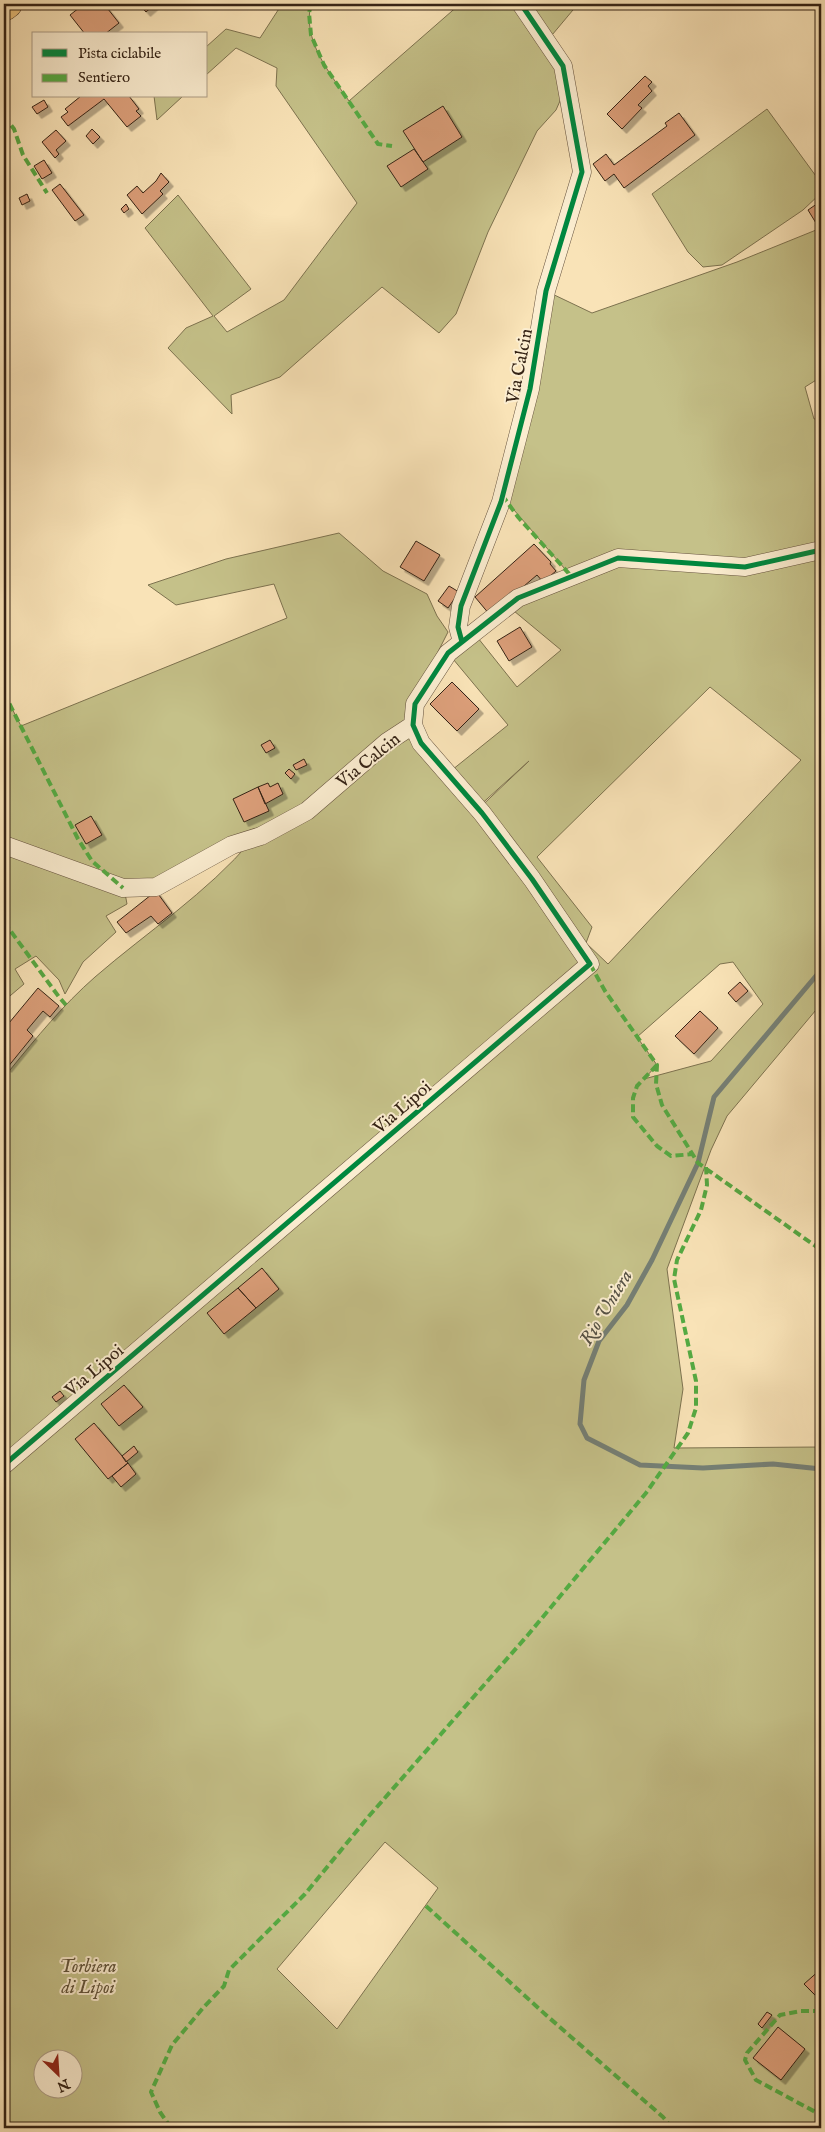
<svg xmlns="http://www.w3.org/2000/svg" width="825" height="2132" viewBox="0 0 825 2132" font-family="'IM FELL English',serif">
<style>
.green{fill:#c5c189;stroke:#7d724f;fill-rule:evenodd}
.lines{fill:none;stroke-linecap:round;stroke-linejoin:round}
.stream{stroke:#757f75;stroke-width:5}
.building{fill:#dc9f7a;stroke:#352315;filter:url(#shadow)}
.street-casing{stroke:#66533e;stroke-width:19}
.primary-casing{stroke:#352315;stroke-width:29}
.street{stroke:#fbedd0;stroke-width:18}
.primary{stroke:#ecc27c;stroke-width:28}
.quiet{stroke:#54aa42;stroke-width:4;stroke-dasharray:8 4;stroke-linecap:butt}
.cycleway-casing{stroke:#fbedd0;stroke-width:8}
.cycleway{stroke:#00873e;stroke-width:5}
.labels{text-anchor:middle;stroke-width:4;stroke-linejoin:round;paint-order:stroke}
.street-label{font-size:18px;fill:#352315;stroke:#fbedd0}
.park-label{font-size:18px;font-style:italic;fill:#605238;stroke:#fbedd0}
.water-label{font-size:19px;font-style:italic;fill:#555145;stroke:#fbedd0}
</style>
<defs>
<filter id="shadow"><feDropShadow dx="4.5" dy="4.5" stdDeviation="0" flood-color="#0004"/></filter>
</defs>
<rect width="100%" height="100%" fill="#f9e3b7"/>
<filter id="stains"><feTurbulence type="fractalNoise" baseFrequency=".004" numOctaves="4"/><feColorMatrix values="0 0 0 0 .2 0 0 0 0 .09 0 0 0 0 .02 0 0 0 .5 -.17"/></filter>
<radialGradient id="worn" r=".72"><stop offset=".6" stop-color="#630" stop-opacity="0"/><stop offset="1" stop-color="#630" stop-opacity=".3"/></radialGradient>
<path class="green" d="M282,4H311C302,40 329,72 349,101L460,4H578L547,41L567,85L556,110L537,131L488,232L456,314L439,333L382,287L280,377L231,395L232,414L168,348L186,328L213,316L145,228L178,195L251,289L214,316L227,332L284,300L357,203L276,86L277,68L236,48L206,75V47L226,29L260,38Z
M154,96H183L157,120Z
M767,109L821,183V193L803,210L722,265L703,267L688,252L652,194Z
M821,228V377L805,387L814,419L821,418V576L816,578L821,583V1004L727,1116L711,1150L667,1269L683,1389L674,1448L821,1447V2128H4V1074L10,1070C37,1037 63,1005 95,977C147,932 207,893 252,840L156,887L124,888L127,904L106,916L116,932L83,962L65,994L59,980L36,956L15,969L24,984L4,1001V693L21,726L287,618L274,584L176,605L148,585L226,559L339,533L383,571L427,594L437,616L448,632L405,717L472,815L529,761L477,808L447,774L508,725L448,653L474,633L517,687L561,650L508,606L571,576L508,503L546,291L592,313L737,262ZM710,687L801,760L608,964L586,943L592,927L537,857ZM733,962L763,1004L711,1061L644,1079L657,1065L637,1037L720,964ZM385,1842L438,1888L337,2029L277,1969ZM42,2060H72V2090H42Z"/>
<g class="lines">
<path class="stream" d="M821,970L714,1097L698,1163L652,1260L627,1305L599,1341L584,1380L580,1424L587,1438L640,1465L703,1468L773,1464L821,1469"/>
</g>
<path class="building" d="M84,4H104L119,23L105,34H85L70,15Z
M139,4H155L146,12Z
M645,76L652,82L648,86L652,91L638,105L642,108L622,129L607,114Z
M81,96H129L139,109L136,111L141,116L127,127L104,99L68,126L61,117L68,112L65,109Z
M44,100L48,107L37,114L32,107Z
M443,106L462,137L423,162L403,131Z
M679,113L695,135L624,188L614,174L605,181L593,164L606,154L614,165L667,126L665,123Z
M92,129L100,137L93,144L86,136Z
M56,130L66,141L56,150L59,154L55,158L42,142Z
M414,149L428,169L401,187L387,166Z
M44,160L52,173L42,179L34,166Z
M161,173L169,182L160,191L163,194L142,214L127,195L137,186L143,193L156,181Z
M60,184L84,215L75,221L52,190Z
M27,194L30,201L22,205L19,198Z
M821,201V226L819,228L808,210Z
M126,204L129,209L124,213L121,209Z
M416,541L440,555L424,581L400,567Z
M534,544L551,562L550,564L556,571L543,582L537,575L490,615L475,597Z
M449,586L459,592L448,608L438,601Z
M520,627L532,647L509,661L497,641Z
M452,682L479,709L457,731L430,704Z
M270,740L275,748L266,753L261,745Z
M304,759L307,765L296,770L293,765Z
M289,769L295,774L291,779L285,773Z
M268,783L270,787L278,783L283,794L265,804L258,787Z
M258,787L269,811L244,822L233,799Z
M91,816L102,835L86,844L75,825Z
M156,891L172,913L158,924L151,916L126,933L117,922Z
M740,982L748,991L736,1002L728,993Z
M38,988L59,1006L50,1017L43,1011L27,1030L33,1036L7,1068L4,1065V1029Z
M700,1011L718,1028L694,1054L675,1036Z
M262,1268L279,1289L256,1308L238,1288Z
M238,1288L256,1308L224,1334L207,1313Z
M124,1385L143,1407L119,1426L101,1404Z
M60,1391L64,1396L56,1402L52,1397Z
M94,1423L128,1463L108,1479L75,1439Z
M134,1446L138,1452L126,1462L122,1456Z
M128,1463L136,1474L121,1487L112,1476Z
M821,1969V2001L804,1984Z
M767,2012L772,2015L762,2028L758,2024Z
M778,2027L805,2049L781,2080L753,2058Z"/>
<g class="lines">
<defs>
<path id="street" d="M462,642L458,627L461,606L501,502L530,389L546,291L582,172L563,66L521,4
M4,845L123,888L156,887L232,845L261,836L307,811L387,742L413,725
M4,1465L590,964L532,879L482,813L421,743L413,725L415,704L448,653L518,598L618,558L745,567L821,550"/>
<path id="primary" d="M4,7L8,4"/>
</defs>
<use href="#street" class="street-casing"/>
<use href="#primary" class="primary-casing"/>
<use href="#street" class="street"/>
<use href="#primary" class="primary"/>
<path class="quiet" d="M311,4L309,13L311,35L324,65L378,144L392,146
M4,116L14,129L23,155L47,193
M502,495L518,517L572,577
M4,693L78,839L92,861L123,888
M4,922L59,997L66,1005
M590,964L605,991L657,1065L656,1084L662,1105L698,1163L821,1250
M657,1065L637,1086L633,1098V1117L657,1146L671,1156L693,1154
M426,1906L546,2015L663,2117L672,2128
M821,2011H801L780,2015L747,2053L745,2060L756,2080L821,2115
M171,2128L160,2112L151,2092L172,2045L203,2008L224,1986L229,1970L305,1894L369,1816L527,1636L646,1493L688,1433L696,1408V1381L674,1279L677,1260L701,1210L707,1185L706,1167"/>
<defs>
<path id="cycleway" d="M462,642L458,627L461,606L501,502L530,389L546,291L582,172L563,66L521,4
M4,1465L590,964L532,879L482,813L421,743L413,725L415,704L448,653L518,598L618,558L745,567L821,550"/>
</defs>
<use href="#cycleway" class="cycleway-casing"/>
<use href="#cycleway" class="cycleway"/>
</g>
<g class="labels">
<g class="street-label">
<text transform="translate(519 366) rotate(-79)" y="6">Via Calcin</text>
<text transform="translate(368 760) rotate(-39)" y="6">Via Calcin</text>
<text transform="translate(402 1107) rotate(-41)" y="6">Via Lipoi</text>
<text transform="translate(94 1370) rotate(-40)" y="6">Via Lipoi</text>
</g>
<g class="park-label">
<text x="88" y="1972">Torbiera<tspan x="88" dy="21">di Lipoi</tspan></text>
</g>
<g class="water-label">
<text transform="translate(605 1307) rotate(-59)" y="7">Rio Uniera</text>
</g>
</g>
<rect width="825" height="2132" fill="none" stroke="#f9e3b7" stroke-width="20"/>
<rect x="5" y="5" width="815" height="2122" fill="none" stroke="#352315" stroke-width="2.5"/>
<rect x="10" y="10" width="805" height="2112" fill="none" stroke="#352315"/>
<rect x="32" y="32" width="175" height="65" fill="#fbedd0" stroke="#ac9c85"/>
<rect x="42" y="49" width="25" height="8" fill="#00873e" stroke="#ac9c85"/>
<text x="78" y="58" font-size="15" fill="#352315">Pista ciclabile</text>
<rect x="42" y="74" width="25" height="8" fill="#54aa42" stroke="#ac9c85"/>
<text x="78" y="82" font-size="15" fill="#352315">Sentiero</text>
<g transform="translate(58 2074) rotate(155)"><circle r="24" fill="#fbedd0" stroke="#ac9c85"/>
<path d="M0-4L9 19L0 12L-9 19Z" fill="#8f2418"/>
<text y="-8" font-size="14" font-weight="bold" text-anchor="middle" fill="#352315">N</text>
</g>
<rect width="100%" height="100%" filter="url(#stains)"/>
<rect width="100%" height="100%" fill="url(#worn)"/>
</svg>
